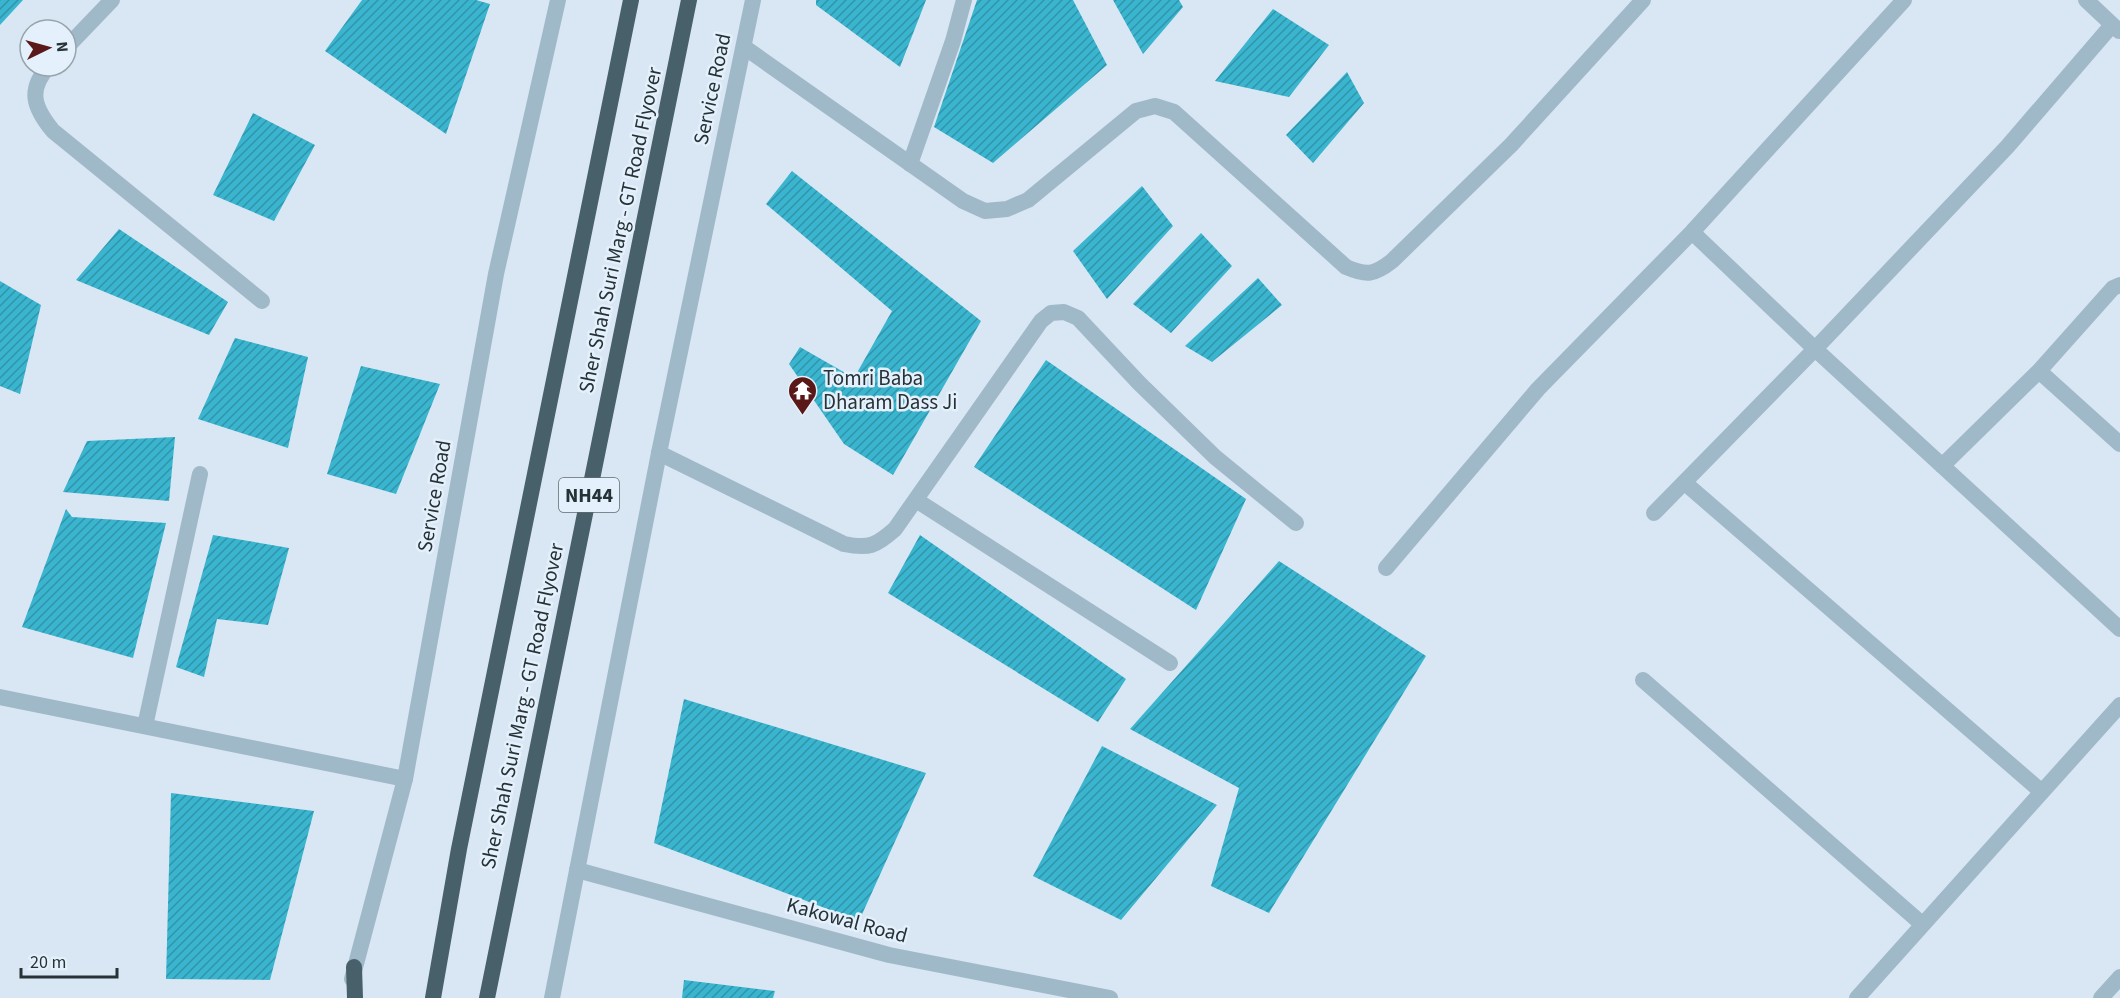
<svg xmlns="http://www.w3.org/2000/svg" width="2120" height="998" viewBox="0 0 2120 998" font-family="'Source Sans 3',sans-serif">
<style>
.building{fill:url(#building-hatch)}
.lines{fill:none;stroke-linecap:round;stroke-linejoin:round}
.service{stroke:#a0b9c9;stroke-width:16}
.minor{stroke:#a0b9c9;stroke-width:16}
.tertiary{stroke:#a0b9c9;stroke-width:16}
.trunk{stroke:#486069;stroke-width:16}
.labels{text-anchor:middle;stroke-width:5;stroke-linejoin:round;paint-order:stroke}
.shield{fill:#e4f0fb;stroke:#5f6b71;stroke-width:1.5}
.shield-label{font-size:20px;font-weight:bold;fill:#263236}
.street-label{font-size:21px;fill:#263236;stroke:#e4f0fb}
.poi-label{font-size:21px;fill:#263236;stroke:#e4f0fb;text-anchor:start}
</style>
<defs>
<pattern id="building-hatch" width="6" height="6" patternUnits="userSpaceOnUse" patternTransform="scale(1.5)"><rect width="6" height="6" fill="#3ab5cf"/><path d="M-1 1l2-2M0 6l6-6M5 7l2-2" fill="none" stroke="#3194a9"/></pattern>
</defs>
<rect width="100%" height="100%" fill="#d8e7f3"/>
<path class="building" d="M0,0H23L0,25Z
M362,0H476L490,4L446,134L325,51Z
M816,0H926L900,67L816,5Z
M977,0H1073L1107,65L993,163L934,127Z
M1113,0H1179L1183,7L1143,54Z
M1273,9L1329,45L1289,97L1215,81Z
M1347,72L1364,103L1313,163L1286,135Z
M253,113L315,145L274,221L213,195Z
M792,171L981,321L893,475L844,444L789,364L800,347L854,378L892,311L766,204Z
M1142,186L1173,226L1107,299L1073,251Z
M119,229L228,302L209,335L76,280Z
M1201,233L1232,266L1171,333L1133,304Z
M1258,278L1282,305L1212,362L1185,346Z
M0,281L41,305L20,394L0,386Z
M235,338L308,357L288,448L198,419Z
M1046,360L1246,499L1196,610L974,467Z
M361,366L440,384L396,494L327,474Z
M175,437L169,501L63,492L87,441Z
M66,509L72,517L166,523L133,658L22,627Z
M213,535L289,548L268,625L217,619L204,677L176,667Z
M920,535L1126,679L1098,722L888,593Z
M1279,561L1426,656L1269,913L1211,886L1239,788L1130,729Z
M684,699L926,773L859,921L654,843Z
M1102,746L1217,805L1121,920L1033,876Z
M171,793L314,811L270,980L166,979Z
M684,980L775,991L773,998H682Z"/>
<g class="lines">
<path class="service" d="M66,48L112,0
M49,66C27,90 34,108 53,131L262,301
M910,164L953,41L964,0
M659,453L844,544C869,549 876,546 895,529L1041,321L1051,313L1064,312L1078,318L1139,383L1215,457L1296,523
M916,500L1170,663
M145,726L200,474"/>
<path class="minor" d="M2086,0L2119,31
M744,47L963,201L985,211L1007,209L1028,200L1136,111L1155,106L1174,112L1346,267C1367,276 1374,275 1392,261L1511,145L1643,0
M1692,232L1815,349L2120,629
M2039,371L2120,444
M1942,466L2039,371L2113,288L2120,285
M1685,483L2042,792
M1654,513L1815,349L2007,147L2112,25
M1386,568L1538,389L1692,232L1904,0
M1643,680L1922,924
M0,697L405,779
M577,870L889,955L1110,998
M1857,998L2120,705
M2101,998L2120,977"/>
<path class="tertiary" d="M352,979L405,779L496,274L558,0
M552,998L659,453L753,0"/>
<path class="trunk" d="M354,967L355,998
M433,998L459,849L631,0
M487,998L689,0"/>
</g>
<defs>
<symbol id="temple-pin" viewBox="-11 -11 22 30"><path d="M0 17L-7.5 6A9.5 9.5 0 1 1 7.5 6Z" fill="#5b1818" stroke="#e4f0fb"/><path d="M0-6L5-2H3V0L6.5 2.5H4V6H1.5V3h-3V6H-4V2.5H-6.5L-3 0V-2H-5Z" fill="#fff"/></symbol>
</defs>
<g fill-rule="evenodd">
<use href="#temple-pin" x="786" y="374" width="33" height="45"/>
</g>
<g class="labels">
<rect class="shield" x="559" y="478" width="60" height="34" rx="4.5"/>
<g class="shield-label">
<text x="589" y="502">NH44</text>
</g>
<g class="street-label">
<text transform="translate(712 89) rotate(-78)" y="7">Service Road</text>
<text transform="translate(620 230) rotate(-78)" y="7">Sher Shah Suri Marg - GT Road Flyover</text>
<text transform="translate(434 496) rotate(-80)" y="7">Service Road</text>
<text transform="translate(522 706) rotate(-78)" y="7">Sher Shah Suri Marg - GT Road Flyover</text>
<text transform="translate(847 920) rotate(15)" y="7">Kakowal Road</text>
</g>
<g class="poi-label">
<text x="823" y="385">Tomri Baba<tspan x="823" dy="24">Dharam Dass Ji</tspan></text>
</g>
</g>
<g transform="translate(48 48) rotate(85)"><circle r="28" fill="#e4f0fb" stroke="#98a4ac" stroke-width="1.5"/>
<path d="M0-4.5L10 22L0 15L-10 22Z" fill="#5b1818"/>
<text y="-9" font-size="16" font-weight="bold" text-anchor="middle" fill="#263236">N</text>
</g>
<path d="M21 968v9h96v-9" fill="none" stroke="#263236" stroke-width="3"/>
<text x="30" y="968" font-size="18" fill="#263236" stroke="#e4f0fb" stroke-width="4.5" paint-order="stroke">20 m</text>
</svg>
